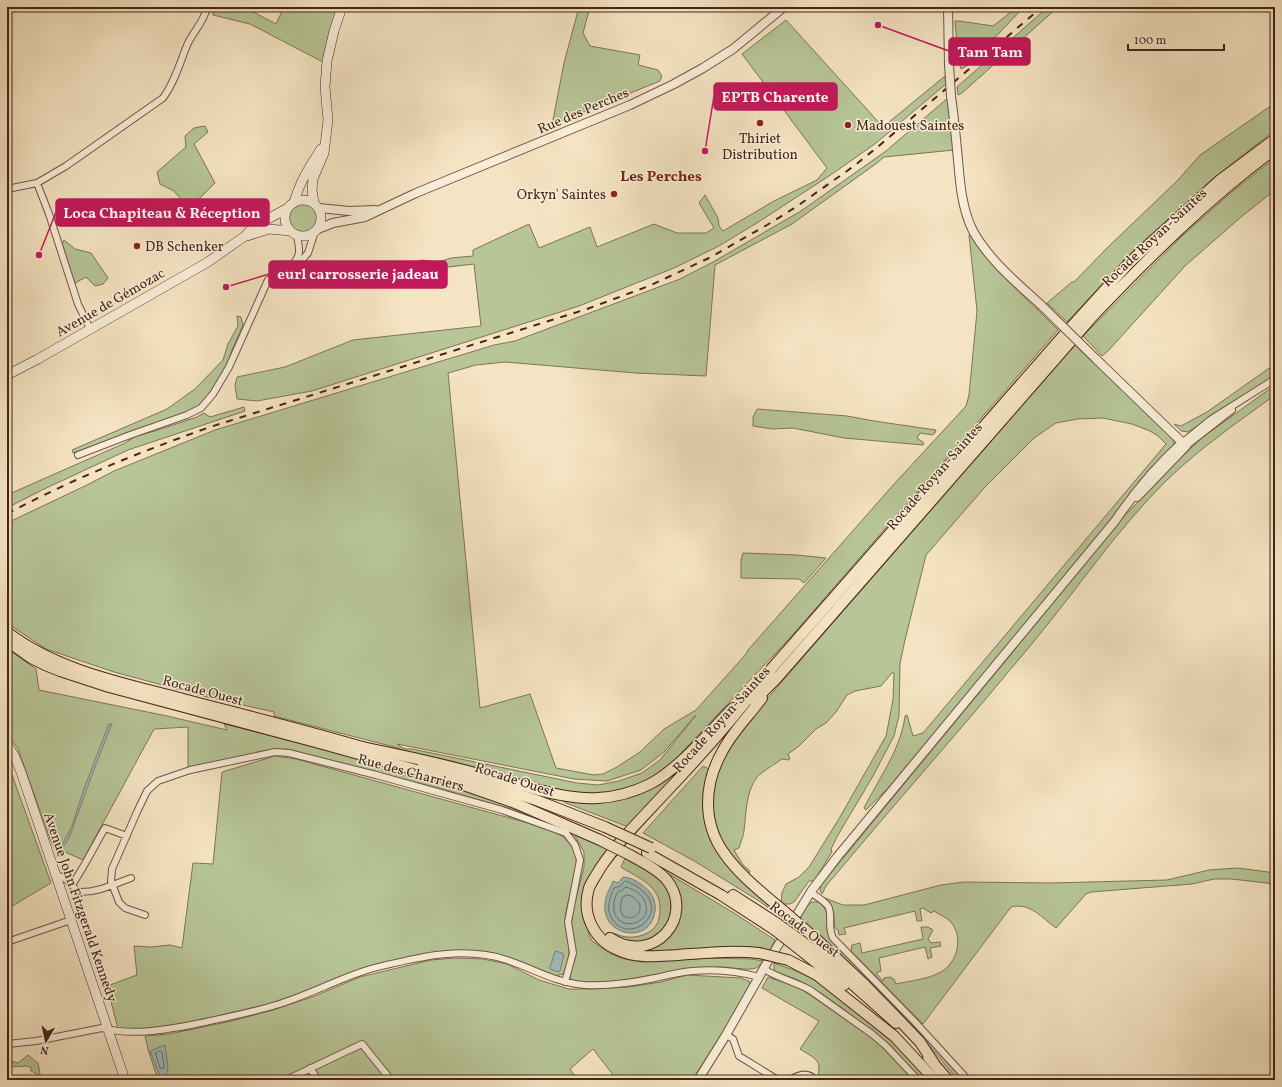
<svg xmlns="http://www.w3.org/2000/svg" width="1282" height="1087" viewBox="0 0 1282 1087" font-family="Vollkorn,serif">
<style>
.green{fill:#b7c597;stroke:#7e7457;fill-rule:evenodd}
.water{fill:#9ebdbb;stroke:#7b8079}
.lines{fill:none;stroke-linecap:round;stroke-linejoin:round}
.shore{stroke:#727069;stroke-width:1}
.minor-casing{stroke:#725442;stroke-width:8}
.tertiary-casing{stroke:#725442;stroke-width:10}
.secondary-casing{stroke:#462417;stroke-width:10}
.primary-casing{stroke:#462417;stroke-width:12}
.trunk-casing{stroke:#462417;stroke-width:12}
.minor{stroke:#f8edd8;stroke-width:6}
.tertiary{stroke:#f8edd8;stroke-width:8}
.secondary{stroke:#f8edd8;stroke-width:9}
.primary{stroke:#f5e4c3;stroke-width:10}
.trunk{stroke:#f5e4c3;stroke-width:10}
.rail{stroke:#462417;stroke-width:2;stroke-dasharray:7 7;stroke-linecap:butt}
.tertiary-bridge-casing{stroke:#725442;stroke-width:10;stroke-linecap:butt}
.primary-bridge-casing{stroke:#462417;stroke-width:12;stroke-linecap:butt}
.trunk-bridge-casing{stroke:#462417;stroke-width:12;stroke-linecap:butt}
.tertiary-bridge{stroke:#f8edd8;stroke-width:8}
.primary-bridge{stroke:#f5e4c3;stroke-width:10}
.trunk-bridge{stroke:#f5e4c3;stroke-width:10}
.poi-dot{fill:#8f2418;stroke:#f8edd8;stroke-width:1.5}
.labels{text-anchor:middle;stroke-width:3;stroke-linejoin:round;paint-order:stroke}
.street-label{font-size:14px;fill:#462417;stroke:#f8edd8}
.poi-label{font-size:14px;fill:#462417;stroke:#f8edd8;text-anchor:start}
.neighbourhood-label{font-size:15px;font-weight:bold;fill:#7a1f14;stroke:#f8edd8}
.leader{fill:none;stroke:#c2185b;stroke-width:1.5}
.callout-dot{fill:#c2185b;stroke:#f8edd8;stroke-width:1.5}
.callout{fill:#c2185b;stroke:#c2185b;stroke-width:1.5}
.callout-label{font-size:15px;text-anchor:middle;font-weight:bold;fill:#fff}
</style>
<rect width="100%" height="100%" fill="#f5e4c3"/>
<filter id="stains"><feTurbulence type="fractalNoise" baseFrequency=".005" numOctaves="4"/><feColorMatrix values="0 0 0 0 .2 0 0 0 0 .09 0 0 0 0 .02 0 0 0 .5 -.17"/></filter>
<radialGradient id="worn" r=".72"><stop offset=".6" stop-color="#630" stop-opacity="0"/><stop offset="1" stop-color="#630" stop-opacity=".3"/></radialGradient>
<path class="green" d="M219,7H244L276,24L284,7H338L323,62L250,24L213,15V12Z
M579,7H590L583,33L590,46L640,55L638,65L658,70L662,76L660,81L552,125L564,63Z
M1020,7L1021,10L970,64L961,69L959,63L955,21H959L993,26L1015,9Z
M1048,7H1058L962,93L958,95L957,87Z
M786,20L883,127L945,76L946,84L876,143L835,172L757,223L719,246L674,268L579,306L312,391L257,401L237,399L235,385L237,377L285,367L353,340L481,326L474,264L280,287L281,281L301,276L409,264L421,260L439,262L451,258L473,256V250L529,224L539,248L590,227L597,247L654,224L677,233H706L714,228L699,203L705,195L718,218L719,226L723,231L774,201L817,180L827,168L742,54Z
M949,97L954,150L884,157L877,163L792,224L715,265L706,376L636,373L505,362L476,365L448,373L480,708L530,694L556,768L594,775L603,774L617,767L640,752L664,729L696,710L746,654L748,650L895,483L966,406L969,395L977,311L969,235H970L972,236L981,251L1002,275L1058,330L789,639L668,767L636,787L595,795L564,792L452,761L406,751L398,748L274,716V712L203,696L114,672L46,649L7,623V523L87,485L114,471L215,430L494,345L515,341L680,279L713,262L801,211L886,151ZM696,715L660,760L642,773L619,781L598,785L577,783L412,749H405L398,745L397,744L574,779L607,781L641,770L664,752Z
M1275,103V130L1214,178L1137,247L1067,322L1047,303L1072,282H1074L1108,247L1178,180L1200,155Z
M205,126L208,132L194,144L215,183L200,198L185,204L174,191L160,184L157,172L186,147L185,136L194,128Z
M1275,158V190L1241,217L1185,266L1108,351L1102,356L1083,336L1182,236L1233,191Z
M289 218a15 15 0 1 1 30 0a15 15 0 1 1-30 0Z
M64,240L75,249L91,253L108,278L103,284L95,286L86,277L75,283L60,248Z
M237,316L241,317L243,325L232,350L225,370L213,391L203,403L187,414L73,453L72,450L167,409L195,389L223,360L228,344L238,326Z
M1075,345L1170,436L1174,441V446L1140,480L1127,501L1102,533L888,788L866,810L864,808C879,778 901,749 905,716L907,715L913,736L923,733L1166,444L1158,436L1150,431L1132,424L1103,418L1077,419L1056,423L1034,438L985,487L926,555L905,640L900,663L899,716L894,736L873,776L838,835L831,849L832,852L814,881H809L794,902L790,904H781L782,893L786,884L799,877L809,867L840,817L886,736L893,700L894,673H892L881,686L855,691L847,695L836,712L826,723L816,729L798,747L788,754L790,759L788,760L782,759C775,764 763,771 757,777C746,791 746,814 744,831C744,835 740,843 739,848L734,850L743,865L750,871L748,875L732,860L717,833L711,798L718,765L739,732L785,678Z
M1275,364V375L1188,432L1181,431L1174,424L1181,426L1207,412Z
M1275,385V395C1238,422 1200,448 1167,480C1118,528 1079,587 1035,640C967,723 895,803 826,886L822,894L820,891L821,885L1058,597L1115,526L1175,463L1203,437Z
M244,407L245,411L128,450L42,490L7,508V495L125,443L136,436L155,431L197,417L204,413L210,417Z
M757,409L847,416L874,421L936,430L935,433L932,435L920,433L917,438L924,443L923,445L844,438L793,428L772,429L753,426V417Z
M743,553L797,555L826,558L804,583L799,579L741,578V560Z
M7,648L36,669L39,690L167,716L227,730L224,724L362,757L400,771L437,782L514,806L567,829L508,808L435,787L286,749L264,753L188,769V727L154,729L83,860L54,847L50,839L18,749L7,733Z
M275,756L296,759L517,820C545,828 583,834 576,872C573,888 566,904 565,920C565,925 566,931 567,935C570,951 570,959 563,974L555,976L470,951L392,961L283,1000L240,1013L150,1030L118,1029L107,986L137,975L134,946L151,947L170,945L182,948L193,863L213,864L222,772Z
M703,766L709,769L705,788L710,833L787,919L785,920L759,901L696,862L643,833Z
M11,772L51,883L7,909V774Z
M672,773H676L677,774L631,828L566,803L559,799L600,801Z
M575,833L600,844L609,850L583,898V918L589,933V935L592,941L611,954L625,959L642,962L710,958L752,959L763,961C761,963 759,967 756,968C748,971 730,967 720,967C678,967 639,980 598,983C590,983 581,982 573,981L571,979L570,975L575,959L571,926L574,906L584,867V852L575,836Z
M625,858C639,865 656,873 665,886C679,907 667,937 643,942C639,942 634,944 631,943C624,942 617,937 611,935L613,933C617,934 622,937 627,937C638,938 651,934 657,924C659,921 659,916 660,913C660,907 660,900 657,895C650,881 633,875 621,867Z
M1238,868L1275,873V884L1232,879H1214L1192,884L1091,892L1086,894L1056,928C1042,918 1030,902 1011,907L923,1024L851,951L852,945L860,943L862,953L923,939L921,927H928L933,930L928,939L931,943L940,942L941,946L930,948L932,957L928,959L925,947L879,958L881,971L876,973L883,981L884,978L891,977L892,979H894L896,984C909,981 929,979 941,972C958,962 964,936 950,921C945,917 939,914 934,911L931,913L923,908L920,909L922,921H917L915,911L844,928L846,934L839,935L838,930L834,927C835,917 834,905 825,898L843,905H864L941,885L964,882L1051,883L1167,880L1209,870Z
M669,874L734,913L775,940L769,952L653,954L638,951L674,926L672,880L668,876Z
M812,902H818C833,911 824,927 832,941L894,1002L963,1080H958L930,1047L884,999L799,920L805,908Z
M455,958L483,959L507,964L539,980L569,989H593L629,987L661,982L687,975L741,978L749,981L750,986L730,1022L692,1080H617L593,1049L570,1069L578,1080H158L148,1049L145,1036L169,1034L232,1021L273,1010L315,996L360,977L431,960Z
M774,963L796,971L813,979L828,990L862,1016L913,1060L930,1080H922L879,1036L842,1008L821,993L798,980L774,971Z
M768,977L798,987L876,1040L899,1063L914,1080H820C817,1075 819,1073 819,1067C819,1058 807,1054 800,1049L819,1021L762,988Z
M28,1055L35,1061L38,1063L41,1080H38L37,1074L31,1071V1067L26,1066L7,1067V1060L18,1063Z"/>
<path class="water" d="M109,724H112L111,726L93,772L69,838L57,857V852L61,847L72,826L85,786Z
M623,877C632,877 643,885 649,891C654,897 656,904 655,911C651,947 596,936 606,898C607,892 611,887 613,881L618,883Z
M556,951L564,954L560,971L558,972L550,969V967L555,952Z
M165,1045L168,1067L166,1076L161,1077L160,1076L150,1051Z"/>
<g class="lines">
<path class="shore" d="M626,881C684,905 628,951 611,917C606,908 610,897 614,888L620,886L624,882Z
M626,887C633,889 643,894 645,902C655,927 610,934 614,903C614,900 616,894 618,892C621,890 623,890 626,887Z
M627,895C632,895 638,900 640,905C641,915 633,921 623,916L620,909L622,898Z
M160,1051L162,1052L164,1066L163,1069L160,1068L156,1055V1053Z"/>
<defs>
<path id="minor" d="M37,183L49,214L78,304L90,329
M7,189L37,183L66,166L163,98C175,82 180,62 188,43C194,31 205,20 207,7
M293,264C302,254 299,248 297,236
M1183,442L1210,420L1275,379
M1186,446L1232,410
M78,455L130,435L187,415L201,408L213,394L229,367L268,280L300,262L308,253L314,234
M56,876C67,876 71,885 78,892C97,893 114,884 131,878
M72,885C84,867 94,847 105,828L127,836
M810,892C816,896 824,901 828,906C833,914 827,927 833,938L915,1022L968,1080
M145,915L125,908L119,902L111,881L112,869L137,812L147,791L158,781L190,770L275,752L289,753L376,775L502,810L566,833L575,845L580,860L568,922L573,953L565,982
M7,942L71,920
M764,969C778,978 795,982 810,990L872,1034L886,1046L918,1080
M726,1035L733,1039L739,1056L778,1080
M7,1044L36,1041L102,1028C133,1036 165,1030 196,1024C223,1018 250,1013 276,1005C306,996 334,981 364,971C383,965 404,961 424,957C452,952 480,951 507,960C534,969 556,983 585,985C608,986 632,983 655,978C668,975 680,972 692,971C714,969 738,971 759,977
M310,1068L318,1080
M286,1080L362,1044L391,1080
M790,1080C798,1075 808,1071 815,1080"/>
<path id="tertiary" d="M948,7L949,65
M951,96C954,117 956,138 958,160C960,184 962,209 973,231C989,260 1017,283 1041,305
M319,208L349,211L375,210
M318,229L333,223L365,217L416,193L630,105L674,84L703,68L733,49L784,7
M1096,359L1186,446L1137,497
M774,952L812,890L838,856L1115,521C1135,492 1156,466 1183,442
M698,1080L726,1035L768,961"/>
<path id="secondary" d="M285 218a18 18 0 1 1 36 0a18 18 0 1 1-36 0Z
M294,203C299,183 310,166 321,149
M314,203L312,190L313,179L324,153L328,120L325,87L327,61L334,31L342,7
M247,236L269,229L290,231
M7,375L38,359L208,262L245,236L253,227L288,208
M7,744L15,757L21,772L125,1080"/>
<path id="primary" d="M7,632C55,669 118,682 176,697C240,714 305,730 369,749
M7,641L31,658L45,665L60,671L109,687L319,743L431,774
M423,765L536,800L605,827
M647,853L721,895L775,930
M733,895L778,924
M814,950L896,1023
M808,956L844,985
M928,1057L948,1080"/>
<path id="trunk" d="M762,698C749,716 732,732 722,752C704,784 702,822 724,853C739,875 765,895 785,912
M754,701L776,679L1093,316C1150,256 1209,198 1275,149
M361,747C406,756 450,766 494,778C527,786 564,800 598,798C617,797 634,792 650,784C679,769 710,731 733,708
M435,775L515,803L600,840
M610,938C653,967 697,916 666,879C656,868 642,862 630,855
M817,940L865,985L900,1021L920,1042L933,1062
M759,953C732,950 705,953 678,955C658,956 637,959 618,950C594,940 581,914 589,888C592,881 597,874 601,867C620,839 645,815 668,790C705,751 740,711 772,668L1062,337L1130,262L1220,180L1275,139
M788,960L817,975L894,1036L935,1080"/>
</defs>
<use href="#minor" class="minor-casing"/>
<use href="#tertiary" class="tertiary-casing"/>
<use href="#secondary" class="secondary-casing"/>
<use href="#primary" class="primary-casing"/>
<use href="#trunk" class="trunk-casing"/>
<use href="#minor" class="minor"/>
<use href="#tertiary" class="tertiary"/>
<use href="#secondary" class="secondary"/>
<use href="#primary" class="primary"/>
<use href="#trunk" class="trunk"/>
<path class="rail" d="M7,514C72,479 140,452 210,427L587,309L649,286L709,258L767,225L796,207L854,166L880,145L1042,7"/>
<defs>
<path id="tertiary-bridge" d="M949,65L951,96
M1041,305L1096,359"/>
<path id="primary-bridge" d="M605,827L651,848
M778,924L814,950
M775,930L808,956"/>
<path id="trunk-bridge" d="M600,840L630,855
M785,912L817,940
M759,953L788,960"/>
</defs>
<use href="#tertiary-bridge" class="tertiary-bridge-casing"/>
<use href="#primary-bridge" class="primary-bridge-casing"/>
<use href="#trunk-bridge" class="trunk-bridge-casing"/>
<use href="#tertiary-bridge" class="tertiary-bridge"/>
<use href="#primary-bridge" class="primary-bridge"/>
<use href="#trunk-bridge" class="trunk-bridge"/>
</g>
<g class="poi-dot">
<circle cx="760" cy="123" r="4"/>
<circle cx="848" cy="125" r="4"/>
<circle cx="614" cy="194" r="4"/>
<circle cx="137" cy="246" r="4"/>
</g>
<g class="labels">
<g class="street-label">
<text transform="translate(583 110) rotate(-23)" y="5">Rue des Perches</text>
<text transform="translate(1154 237) rotate(-43)" y="5">Rocade Royan-Saintes</text>
<text transform="translate(110 302) rotate(-30)" y="5">Avenue de Gémozac</text>
<text transform="translate(934 476) rotate(-49)" y="5">Rocade Royan-Saintes</text>
<text transform="translate(203 690) rotate(15)" y="5">Rocade Ouest</text>
<text transform="translate(721 719) rotate(-48)" y="5">Rocade Royan-Saintes</text>
<text transform="translate(411 772) rotate(15)" y="5">Rue des Charriers</text>
<text transform="translate(515 779) rotate(18)" y="5">Rocade Ouest</text>
<text transform="translate(81 907) rotate(71)" y="5">Avenue John Fitzgerald Kennedy</text>
<text transform="translate(805 929) rotate(37)" y="5">Rocade Ouest</text>
</g>
<g class="poi-label">
<text x="856" y="130">Madouest Saintes</text>
<text x="760" y="143" text-anchor="middle">Thiriet<tspan x="760" dy="16">Distribution</tspan></text>
<text x="606" y="199" text-anchor="end">Orkyn' Saintes</text>
<text x="145" y="251">DB Schenker</text>
</g>
<g class="neighbourhood-label">
<text x="661" y="181">Les Perches</text>
</g>
</g>
<path class="leader" d="M878 25L949 51M705 151L714 96M39 255L56 212M226 287L269 274"/>
<g class="callout-dot">
<circle cx="878" cy="25" r="4"/>
<circle cx="705" cy="151" r="4"/>
<circle cx="39" cy="255" r="4"/>
<circle cx="226" cy="287" r="4"/>
</g>
<g class="callout">
<rect x="949" y="38" width="81" height="27" rx="4"/>
<rect x="714" y="83" width="123" height="27" rx="4"/>
<rect x="56" y="199" width="213" height="27" rx="4"/>
<rect x="269" y="261" width="178" height="27" rx="4"/>
</g>
<g class="callout-label">
<text x="990" y="57">Tam Tam</text>
<text x="775" y="102">EPTB Charente</text>
<text x="162" y="218">Loca Chapiteau &amp; Réception</text>
<text x="358" y="279">eurl carrosserie jadeau</text>
</g>
<rect width="1282" height="1087" fill="none" stroke="#f5e4c3" stroke-width="24"/>
<rect x="8" y="8" width="1266" height="1071" fill="none" stroke="#462417" stroke-width="2"/>
<rect x="12" y="12" width="1258" height="1063" fill="none" stroke="#462417"/>
<g transform="translate(46 1041) rotate(189)" stroke="#f8edd8" stroke-width="3" paint-order="stroke">
<path d="M0-3L7 15L0 10L-7 15Z" fill="#462417"/>
<text y="-6" font-size="11" font-weight="bold" text-anchor="middle" fill="#462417">N</text>
</g>
<path d="M1128 44v6h96v-6" fill="none" stroke="#462417" stroke-width="2"/>
<text x="1134" y="44" font-size="12" fill="#462417" stroke="#f8edd8" stroke-width="3" paint-order="stroke">100 m</text>
<rect width="100%" height="100%" filter="url(#stains)"/>
<rect width="100%" height="100%" fill="url(#worn)"/>
</svg>
